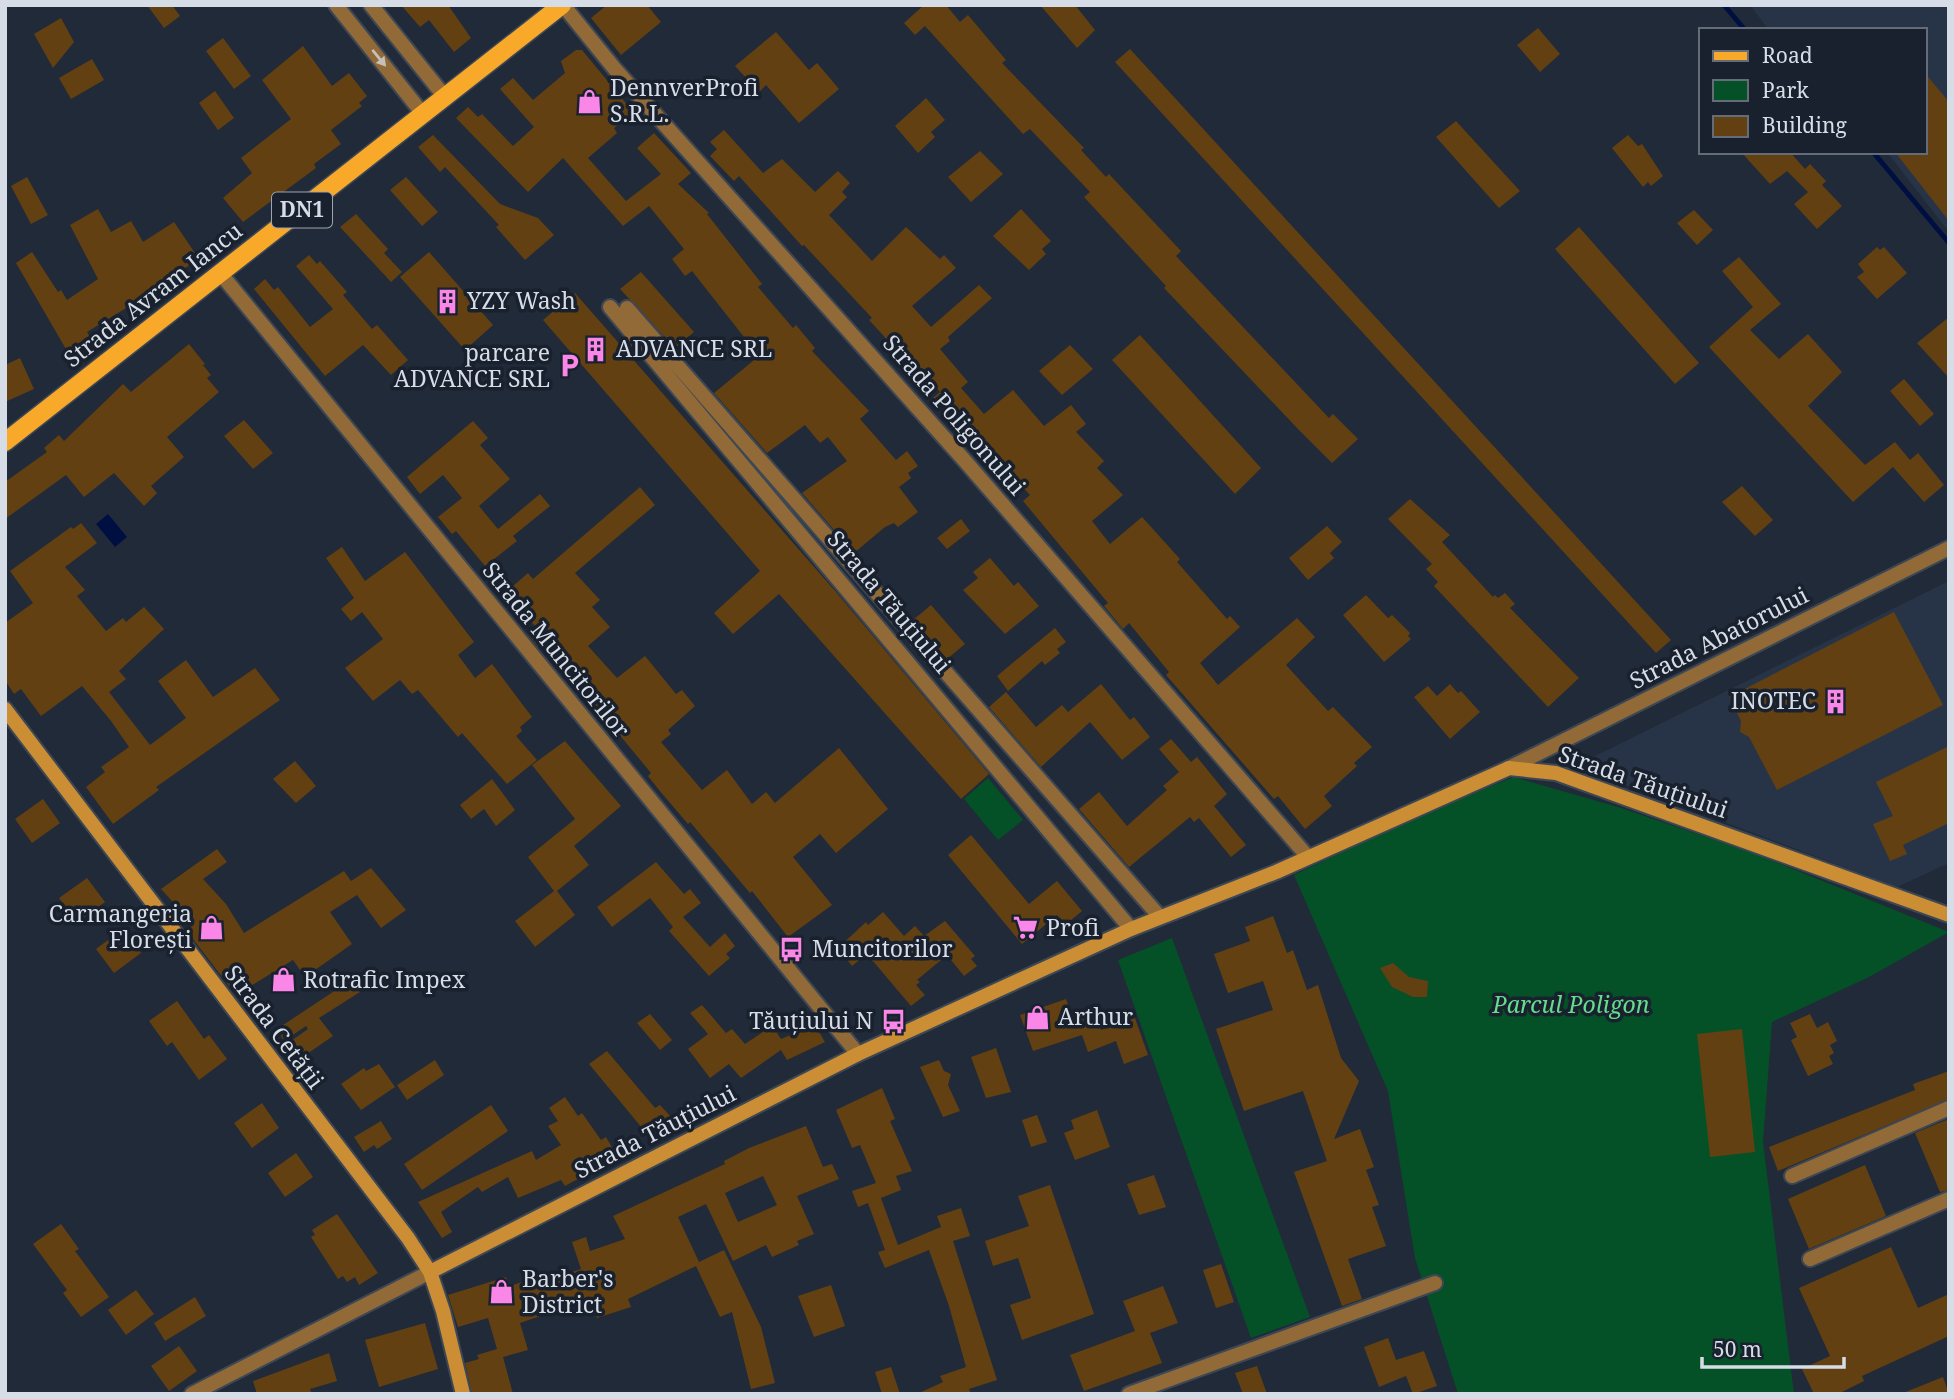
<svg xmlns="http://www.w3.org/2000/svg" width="1954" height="1399" viewBox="0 0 1954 1399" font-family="'Noto Serif',serif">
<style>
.built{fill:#273447}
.green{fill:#045127}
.water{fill:#000f42}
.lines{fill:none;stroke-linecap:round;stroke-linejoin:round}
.stream{stroke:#000f42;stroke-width:5}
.building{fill:#624012;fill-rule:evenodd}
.street-casing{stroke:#3e4754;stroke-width:18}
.secondary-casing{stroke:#3e4754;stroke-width:18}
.primary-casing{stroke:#3e4754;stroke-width:21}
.street{stroke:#916a37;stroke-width:14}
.secondary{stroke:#cb8e34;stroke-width:14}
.primary{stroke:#f8a92a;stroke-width:18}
.oneway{fill:#c6c0ba}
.labels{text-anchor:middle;stroke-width:7;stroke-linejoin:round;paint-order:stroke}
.shield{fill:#18212d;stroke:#9ea5ae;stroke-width:2}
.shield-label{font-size:21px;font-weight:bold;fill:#d7dde6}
.poi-label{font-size:23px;fill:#d7dde6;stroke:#18212d;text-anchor:start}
.street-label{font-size:23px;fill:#d7dde6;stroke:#18212d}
.park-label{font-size:23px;font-style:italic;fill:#65dc8d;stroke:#18212d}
</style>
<rect width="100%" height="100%" fill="#212a38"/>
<path class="built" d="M1750,5H1949V232L1887,152H1924V30H1769Z
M1949,581V863L1897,887L1575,766Z"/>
<path class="green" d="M1514,777L1621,808L1753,853L1949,932L1869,977L1772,1022L1763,1142L1794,1394H1458L1415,1258L1388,1091L1294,875L1429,811Z
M988,778L1023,820L998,840L964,799Z
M1172,938L1310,1317L1251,1338L1118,960Z"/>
<path class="water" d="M108,514L127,537L115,547L96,524Z"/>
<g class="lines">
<path class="stream" d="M1724,5L1745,30
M1873,152L1949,243"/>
</g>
<path class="building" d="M147,5H172L180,16L164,28Z
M401,5H448L471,38L454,52L429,20L420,27Z
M607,5H647L661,22L621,55L591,18Z
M924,5H946L960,22L968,15L1006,60L1002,63L1084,148L1081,150L1106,177L1109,174L1181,251L1176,256L1329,418L1333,414L1358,439L1332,463L1297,428L1164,288L1166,286L1084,197L1090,192L1030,129L1023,134L925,26L915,35L904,23Z
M1040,5H1075L1095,30L1077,48Z
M61,18L74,42L53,68L34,34Z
M1538,28L1560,54L1540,72L1517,45Z
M776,32L809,70L817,63L839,89L799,123L766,85L759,92L735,66Z
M223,38L251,76L234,89L206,51Z
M303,46L332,86L349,73L367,96L359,103L362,106L331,130L341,144L314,164L316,168L243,222L223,198L252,173L241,158L291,119L262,80Z
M1130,49L1671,640L1656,653L1115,62Z
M576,50H582L634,113L614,128L617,133L588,158L626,201L661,174L637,148L654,133L691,173L678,184L709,213L707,214L762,284L758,287L793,328L796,325L815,348L812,351L869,411L860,419L896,460L907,451L918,466L908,473L911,478L899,487L918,512L898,527L894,523L885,527L854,553L802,493L847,461L828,437L820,443L805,425L767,453L714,393L759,356L692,271L685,276L672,259L684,249L649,206L623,226L563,158L528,192L456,118L468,107L478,117L482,114L513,146L534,127L500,89L513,78L533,100L565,73L561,61Z
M92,59L104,80L71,99L59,78Z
M1924,72L1949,102V221L1895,152H1924Z
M215,91L234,118L218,130L199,103Z
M926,98L945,120L931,132L935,137L918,153L895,126Z
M1456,121L1520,191L1499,208L1436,137Z
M724,130L763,173L782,159L815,192L838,171L850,183L842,192L847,197L829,215L872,261L906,227L940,259L944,255L956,268L912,306L931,327L979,285L992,298L948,337L950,341L940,349L968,382L961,388L984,414L1013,390L1044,426L1071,405L1086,424L1076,432L1104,461L1097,468L1123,495L1092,521L1110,544L1142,517L1180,559L1177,562L1227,619L1230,616L1240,627L1200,663L1218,685L1297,618L1315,637L1286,665L1328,711L1333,707L1372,747L1354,763L1357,766L1324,796L1332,806L1305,829L1278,796L1274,799L1166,675L1169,672L1129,623L1123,629L1104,606L1108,603L1023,501L1030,495L1010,474L1003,481L961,433L964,431L933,398L940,392L897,342L893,346L869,320L872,318L804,245L802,246L739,176L734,181L710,156L717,149L710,142Z
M433,135L500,204L538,218L554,235L525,260L496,227L499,225L445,167L440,172L418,147Z
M1628,135L1638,146L1642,144L1663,176L1651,186L1648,182L1643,187L1612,148Z
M980,151L1003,174L971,202L948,177Z
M1741,152H1790L1805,169L1810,164L1826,181L1822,185L1842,206L1817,229L1794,204L1808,192L1787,171L1770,184Z
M27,177L48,215L31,224L11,186Z
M406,177L438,212L422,226L390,190Z
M98,209L111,232L131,221L143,242L174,222L199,259L165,281L167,283L87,332L93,342L70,356L16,263L32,252L58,292L61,290L67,300L98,279L70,225Z
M1021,209L1051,241L1042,249L1046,254L1029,270L993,236Z
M1694,210L1713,230L1697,245L1677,223Z
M356,214L388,249L384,253L402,272L391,282L340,227Z
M1579,227L1699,363L1675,384L1555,249Z
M1877,247L1880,250L1884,247L1907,273L1877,299L1857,277L1864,272L1858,264Z
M429,252L493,325L465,350L400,277Z
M309,255L317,264L320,261L347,292L343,295L372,329L377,325L408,360L391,375L363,345L325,376L254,289L265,279L274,290L278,287L310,327L333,309L296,266Z
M1739,257L1781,304L1750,330L1779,359L1808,334L1842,372L1808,406L1865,465L1895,442L1910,460L1918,453L1944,485L1924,502L1893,467L1853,502L1709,347L1753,307L1722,271Z
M641,272L694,332L675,348L620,289Z
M575,293L836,592L989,774L961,799L779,594L733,634L714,613L760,571L543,320Z
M1949,317V378L1917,343Z
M1140,335L1261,468L1235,494L1112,360Z
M189,344L205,364L203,365L211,375L207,378L219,392L167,437L184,457L151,486L157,493L144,506L114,473L84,497L66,475L5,519V482L47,452L44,448L59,435L64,441L123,384L131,392Z
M1070,345L1093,369L1062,395L1039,371Z
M20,358L34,389L5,402V365Z
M1904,379L1934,414L1920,426L1890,391Z
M244,420L273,453L253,469L224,436Z
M473,421L488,438L480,445L510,479L479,506L498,529L540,494L550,506L513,536L517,541L485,566L456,531L452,534L438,517L462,498L443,475L420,494L407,477Z
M1742,486L1773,520L1755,536L1722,502Z
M640,487L655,505L575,573L600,600L592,607L610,627L588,646L617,678L645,656L676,694L682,690L695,706L668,730L671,734L661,742L702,790L727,770L752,804L766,792L775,803L839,748L888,809L836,853L820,834L793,857L832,905L788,937L752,891L750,893L690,822L688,824L659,790L648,776L651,773L575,681L571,684L558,670L566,663L546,640L538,647L527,633L535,626L505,593L528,573L533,579Z
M1410,499L1450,535L1442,542L1493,597L1495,595L1498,598L1505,593L1515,604L1510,608L1579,678L1548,707L1434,586L1438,582L1426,569L1432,564L1388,519Z
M961,519L970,531L947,549L937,538Z
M81,523L97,543L65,567L85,590L77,596L106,631L123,618L126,622L144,607L164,629L119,671L126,679L109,692L150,745L186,718L158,681L186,660L213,697L255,668L280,700L156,787L159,790L113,824L86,787L105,772L101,767L129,747L111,721L82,686L41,716L21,689L14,694L5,680V623L33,603L10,571L71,527L73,529Z
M1327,526L1342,542L1330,553L1334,558L1308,580L1289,558Z
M342,547L365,581L405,552L474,642L458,655L475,678L492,664L532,717L520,727L522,731L516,736L537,760L507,784L462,733L458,737L418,690L412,694L400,680L373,701L345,668L383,639L362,612L351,621L341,609L354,598L326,558Z
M990,558L1014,586L1018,582L1039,606L1005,634L963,590L978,578L973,572Z
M1366,595L1388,618L1392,615L1410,633L1408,636L1411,639L1384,662L1343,615Z
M931,605L965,644L947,659L913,620Z
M1894,612L1943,705L1777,790L1749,737L1740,732L1741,721L1729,697Z
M1055,628L1066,642L1057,649L1060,653L1045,665L1042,661L1008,691L997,676Z
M1101,684L1130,720L1134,717L1150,737L1122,760L1090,722L1041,767L989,707L1006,692L1036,727L1062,705L1068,712Z
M1450,684L1458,693L1461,691L1480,712L1450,739L1414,697L1428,686L1437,696Z
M1171,739L1191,762L1197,757L1227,794L1214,806L1246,845L1231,857L1199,818L1194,822L1190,817L1129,867L1079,809L1099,792L1127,826L1167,790L1163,786L1179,772L1159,749Z
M565,741L621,806L574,846L589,865L557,891L575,915L535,947L515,921L554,891L528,857L575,819L532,765Z
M1949,746V823L1903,845L1907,854L1890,861L1873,824L1893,816L1876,782Z
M295,761L316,786L296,803L273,779Z
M492,779L515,810L496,826L484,809L471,819L460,805Z
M43,799L60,823L32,843L15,819Z
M971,835L1029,904L1057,881L1082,911L1065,925L1057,915L1022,944L948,855Z
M217,849L227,862L203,879L226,904L244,933L344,871L351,881L371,868L406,910L381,928L357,895L330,912L352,944L305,977L293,960L236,995L186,930L194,925L161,889Z
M656,862L684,894L690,889L701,903L683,917L710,947L725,933L735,946L726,954L730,958L709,976L669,931L673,927L650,898L612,927L597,907Z
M87,878L105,902L77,922L59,898Z
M883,912L904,936L915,926L924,936L945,921L975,956L971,959L977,966L964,976L947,955L917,980L920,982L916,985L925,995L911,1006L867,954L852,966L838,948L866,922L868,925Z
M1273,916L1287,953L1293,950L1307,990L1318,985L1341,1058L1359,1081L1334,1139L1360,1129L1374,1167L1366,1170L1379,1205L1372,1207L1386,1246L1348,1259L1362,1299L1342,1306L1294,1172L1327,1161L1303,1091L1244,1111L1216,1029L1273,1010L1263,981L1228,993L1214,954L1250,941L1245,927Z
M124,928L141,953L114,973L96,949Z
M1393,963L1409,977L1428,981L1427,997H1413L1392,987L1380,968Z
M351,980L360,992L319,1018L333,1036L304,1056L302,1053L290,1060L281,1048L308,1029L306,1026L284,1041L277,1029Z
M1066,999L1072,1015L1093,1007L1101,1030L1135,1018L1148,1055L1124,1064L1116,1041L1088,1052L1082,1035L1033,1051L1020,1015Z
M177,1001L204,1039L209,1035L227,1059L199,1080L172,1042L167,1046L149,1021Z
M702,1005L726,1033L732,1029L745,1044L772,1026L781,1039L815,1025L825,1042L787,1060L781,1050L741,1078L729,1064L710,1078L688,1049L708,1034L690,1013Z
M650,1014L672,1040L660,1050L637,1023Z
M1810,1014L1817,1028L1828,1022L1837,1041L1830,1045L1834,1053L1829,1056L1833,1064L1808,1076L1791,1040L1797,1037L1790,1023Z
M1742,1029L1755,1152L1710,1157L1697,1034Z
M996,1048L1011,1092L986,1098L971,1057Z
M607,1051L655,1108L660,1105L673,1119L647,1134L589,1064Z
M435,1060L444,1075L407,1100L397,1085Z
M939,1060L944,1071L951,1074L948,1085L960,1111L943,1117L920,1067Z
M379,1064L395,1087L361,1110L341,1084L364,1068L366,1071Z
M1949,1071V1099L1778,1171L1769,1147L1915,1090L1913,1084Z
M882,1088L895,1119L890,1121L912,1171L896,1176L901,1190L881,1198L898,1245L941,1227L937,1216L961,1208L970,1236L953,1241L997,1380L969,1389L971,1394H917L943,1382L940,1376L966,1367L949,1306L929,1250L885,1268L878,1252L885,1250L868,1203L858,1207L852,1191L876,1183L860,1145L852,1148L836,1110Z
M565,1097L578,1116L582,1113L601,1140L606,1137L614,1151L586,1170L589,1173L565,1186L561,1180L518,1198L508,1177L482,1192L478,1187L441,1212L452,1232L442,1238L418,1202L532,1151L536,1160L561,1145L548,1126L558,1121L549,1108Z
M262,1103L279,1128L252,1148L234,1123Z
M491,1105L508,1131L422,1190L404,1164Z
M1097,1110L1110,1147L1075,1160L1064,1133L1074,1129L1071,1120Z
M1037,1115L1047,1142L1031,1147L1022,1120Z
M1949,1119V1190L1940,1192L1915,1133Z
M381,1121L392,1139L377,1149L374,1145L364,1152L354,1137Z
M806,1126L823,1167L832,1164L839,1179L797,1196L814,1234L797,1241L799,1245L772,1257L766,1245L733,1261L706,1204L678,1217L699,1262L724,1250L761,1327L775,1383L751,1389L732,1312L720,1317L696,1266L628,1299L631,1307L597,1318L590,1299L520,1323L528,1350L503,1357L513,1394H472L465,1363L479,1359L477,1355L497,1349L488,1318L458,1327L448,1295L506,1277L508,1285H513L552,1272L554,1278L581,1269L572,1242L586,1237L590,1251L625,1239L613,1216L725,1164L724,1161L749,1148ZM763,1176L777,1205L738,1222L725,1193Z
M296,1153L313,1177L285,1197L268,1173Z
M1865,1165L1886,1216L1809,1249L1788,1199Z
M1154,1175L1166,1207L1139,1215L1127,1184Z
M1050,1185L1094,1314L1022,1340L1010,1305L1031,1298L1018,1258L993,1266L985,1241L1029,1226L1018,1196Z
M337,1214L378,1273L359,1285L355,1277L347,1282L343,1276L338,1279L311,1237L315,1235L312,1230Z
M61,1224L79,1249L75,1251L109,1297L81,1317L63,1293L67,1290L33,1244Z
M1891,1247L1918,1308L1949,1294V1336L1862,1376L1864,1381L1838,1394H1814L1802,1369L1830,1356L1799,1288Z
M1221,1264L1234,1302L1216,1308L1203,1270Z
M831,1285L845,1326L814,1337L798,1296Z
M1163,1286L1178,1323L1150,1333L1162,1363L1084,1391L1070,1355L1135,1331L1123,1301Z
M136,1290L154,1314L126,1335L108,1310Z
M195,1297L206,1316L165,1341L154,1323Z
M425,1323L438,1369L379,1387L365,1340Z
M1388,1338L1396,1360L1424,1351L1437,1386L1413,1394L1406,1376L1379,1387L1364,1347Z
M179,1346L197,1371L169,1391L151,1366Z
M329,1353L337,1381L310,1389L312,1394H257L253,1381Z
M1257,1366L1267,1394H1243L1235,1373Z
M891,1367L900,1394H882L875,1372Z
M1943,1377L1949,1394H1903V1393Z"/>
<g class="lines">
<defs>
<path id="street" d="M336,5L423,114
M371,5L445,97
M563,5L614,68L965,461L1308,857
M221,274L858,1054
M610,307L1131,929
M627,308L1160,917
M1509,768L1949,548
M1792,1176L1949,1108
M1810,1259L1949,1199
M192,1394L430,1272
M1129,1394L1435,1283"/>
<path id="secondary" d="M5,709L408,1238L430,1272L443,1311L463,1394
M430,1272L858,1054L1131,929L1276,872L1509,768L1556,773L1949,915"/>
<path id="primary" d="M5,442L562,5"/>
</defs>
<use href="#street" class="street-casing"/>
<use href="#secondary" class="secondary-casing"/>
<use href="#primary" class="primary-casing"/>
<use href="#street" class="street"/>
<use href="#secondary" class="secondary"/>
<use href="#primary" class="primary"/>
</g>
<defs><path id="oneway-solid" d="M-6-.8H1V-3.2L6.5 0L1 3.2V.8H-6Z" transform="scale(1.75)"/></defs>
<use class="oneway" href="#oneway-solid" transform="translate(379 58) rotate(51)"/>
<defs>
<symbol id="shop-bare" viewBox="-9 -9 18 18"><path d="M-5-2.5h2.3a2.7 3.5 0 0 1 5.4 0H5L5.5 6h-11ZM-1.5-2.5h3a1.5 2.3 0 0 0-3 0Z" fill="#fa87e7" stroke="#18212d" stroke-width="2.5" paint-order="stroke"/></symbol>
<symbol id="building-bare" viewBox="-9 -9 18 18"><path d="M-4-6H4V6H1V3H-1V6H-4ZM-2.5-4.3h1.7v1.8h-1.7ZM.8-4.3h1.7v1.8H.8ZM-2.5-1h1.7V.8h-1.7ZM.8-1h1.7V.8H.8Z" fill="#fa87e7" stroke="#18212d" stroke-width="2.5" paint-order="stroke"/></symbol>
<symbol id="parking-bare" viewBox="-9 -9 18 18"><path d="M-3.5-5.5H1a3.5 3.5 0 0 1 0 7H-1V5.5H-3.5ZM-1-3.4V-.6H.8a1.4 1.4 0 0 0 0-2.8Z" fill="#fa87e7" stroke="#18212d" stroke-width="2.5" paint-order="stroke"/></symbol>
<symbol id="supermarket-bare" viewBox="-9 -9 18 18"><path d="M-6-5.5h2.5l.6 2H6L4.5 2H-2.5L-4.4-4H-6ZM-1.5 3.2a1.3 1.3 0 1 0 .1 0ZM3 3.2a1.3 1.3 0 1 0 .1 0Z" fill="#fa87e7" stroke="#18212d" stroke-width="2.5" paint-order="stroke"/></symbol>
<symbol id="bus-bare" viewBox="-9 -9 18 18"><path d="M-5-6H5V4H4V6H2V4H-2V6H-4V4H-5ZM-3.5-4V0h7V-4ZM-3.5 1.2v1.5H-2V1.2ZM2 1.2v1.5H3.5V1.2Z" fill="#fa87e7" stroke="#18212d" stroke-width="2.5" paint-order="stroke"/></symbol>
</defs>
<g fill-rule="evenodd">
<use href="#shop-bare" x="572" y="84" width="35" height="35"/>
<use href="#building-bare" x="430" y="284" width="35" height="35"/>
<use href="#building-bare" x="578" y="332" width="35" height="35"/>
<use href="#parking-bare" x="552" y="348" width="35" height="35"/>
<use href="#building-bare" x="1818" y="684" width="35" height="35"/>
<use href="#shop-bare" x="194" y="910" width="35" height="35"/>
<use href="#supermarket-bare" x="1008" y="910" width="35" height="35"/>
<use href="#bus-bare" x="774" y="932" width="35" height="35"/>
<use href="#shop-bare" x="266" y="962" width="35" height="35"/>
<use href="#shop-bare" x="1020" y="1000" width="35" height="35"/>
<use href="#bus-bare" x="876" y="1004" width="35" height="35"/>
<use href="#shop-bare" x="484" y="1274" width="35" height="35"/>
</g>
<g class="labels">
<rect class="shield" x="272" y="192.5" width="60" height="35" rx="5"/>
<g class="shield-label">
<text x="302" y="217">DN1</text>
</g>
<g class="poi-label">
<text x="610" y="96">DennverProfi<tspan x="610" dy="26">S.R.L.</tspan></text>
<text x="467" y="309">YZY Wash</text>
<text x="616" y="357">ADVANCE SRL</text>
<text x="550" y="361" text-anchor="end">parcare<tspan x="550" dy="26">ADVANCE SRL</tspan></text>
<text x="1816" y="709" text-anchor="end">INOTEC</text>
<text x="192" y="922" text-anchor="end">Carmangeria<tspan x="192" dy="26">Florești</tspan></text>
<text x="1046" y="936">Profi</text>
<text x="812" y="957">Muncitorilor</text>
<text x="303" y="988">Rotrafic Impex</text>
<text x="1058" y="1025">Arthur</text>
<text x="873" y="1029" text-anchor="end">Tăuțiului N</text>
<text x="522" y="1287">Barber's<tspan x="522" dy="26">District</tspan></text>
</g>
<g class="street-label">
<text transform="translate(153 295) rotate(-38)" y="8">Strada Avram Iancu</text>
<text transform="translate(954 415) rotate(49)" y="8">Strada Poligonului</text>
<text transform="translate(889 602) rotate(50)" y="8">Strada Tăuțiului</text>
<text transform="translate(1719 638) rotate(-27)" y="8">Strada Abatorului</text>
<text transform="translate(556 650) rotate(51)" y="8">Strada Muncitorilor</text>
<text transform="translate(1643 782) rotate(19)" y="8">Strada Tăuțiului</text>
<text transform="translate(274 1027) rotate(53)" y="8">Strada Cetății</text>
<text transform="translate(655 1132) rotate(-27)" y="8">Strada Tăuțiului</text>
</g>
<g class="park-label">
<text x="1571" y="1013">Parcul Poligon</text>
</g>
</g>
<rect width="1954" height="1399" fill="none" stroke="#d7dde6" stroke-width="14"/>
<rect x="1699" y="28" width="228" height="126" fill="#18212d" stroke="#646c77" stroke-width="2"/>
<rect x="1713" y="51" width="35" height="10" fill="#f8a92a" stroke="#646c77" stroke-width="2"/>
<text x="1762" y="63" font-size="21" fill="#d7dde6">Road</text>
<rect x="1713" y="80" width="35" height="21" fill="#045127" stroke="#646c77" stroke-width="2"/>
<text x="1762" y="98" font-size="21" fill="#d7dde6">Park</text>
<rect x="1713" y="116" width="35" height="21" fill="#624012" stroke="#646c77" stroke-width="2"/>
<text x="1762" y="133" font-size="21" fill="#d7dde6">Building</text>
<path d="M1702 1357v10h142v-10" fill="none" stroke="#d7dde6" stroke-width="3.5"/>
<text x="1713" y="1357" font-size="21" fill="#d7dde6" stroke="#18212d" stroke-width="5" paint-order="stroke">50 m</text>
</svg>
